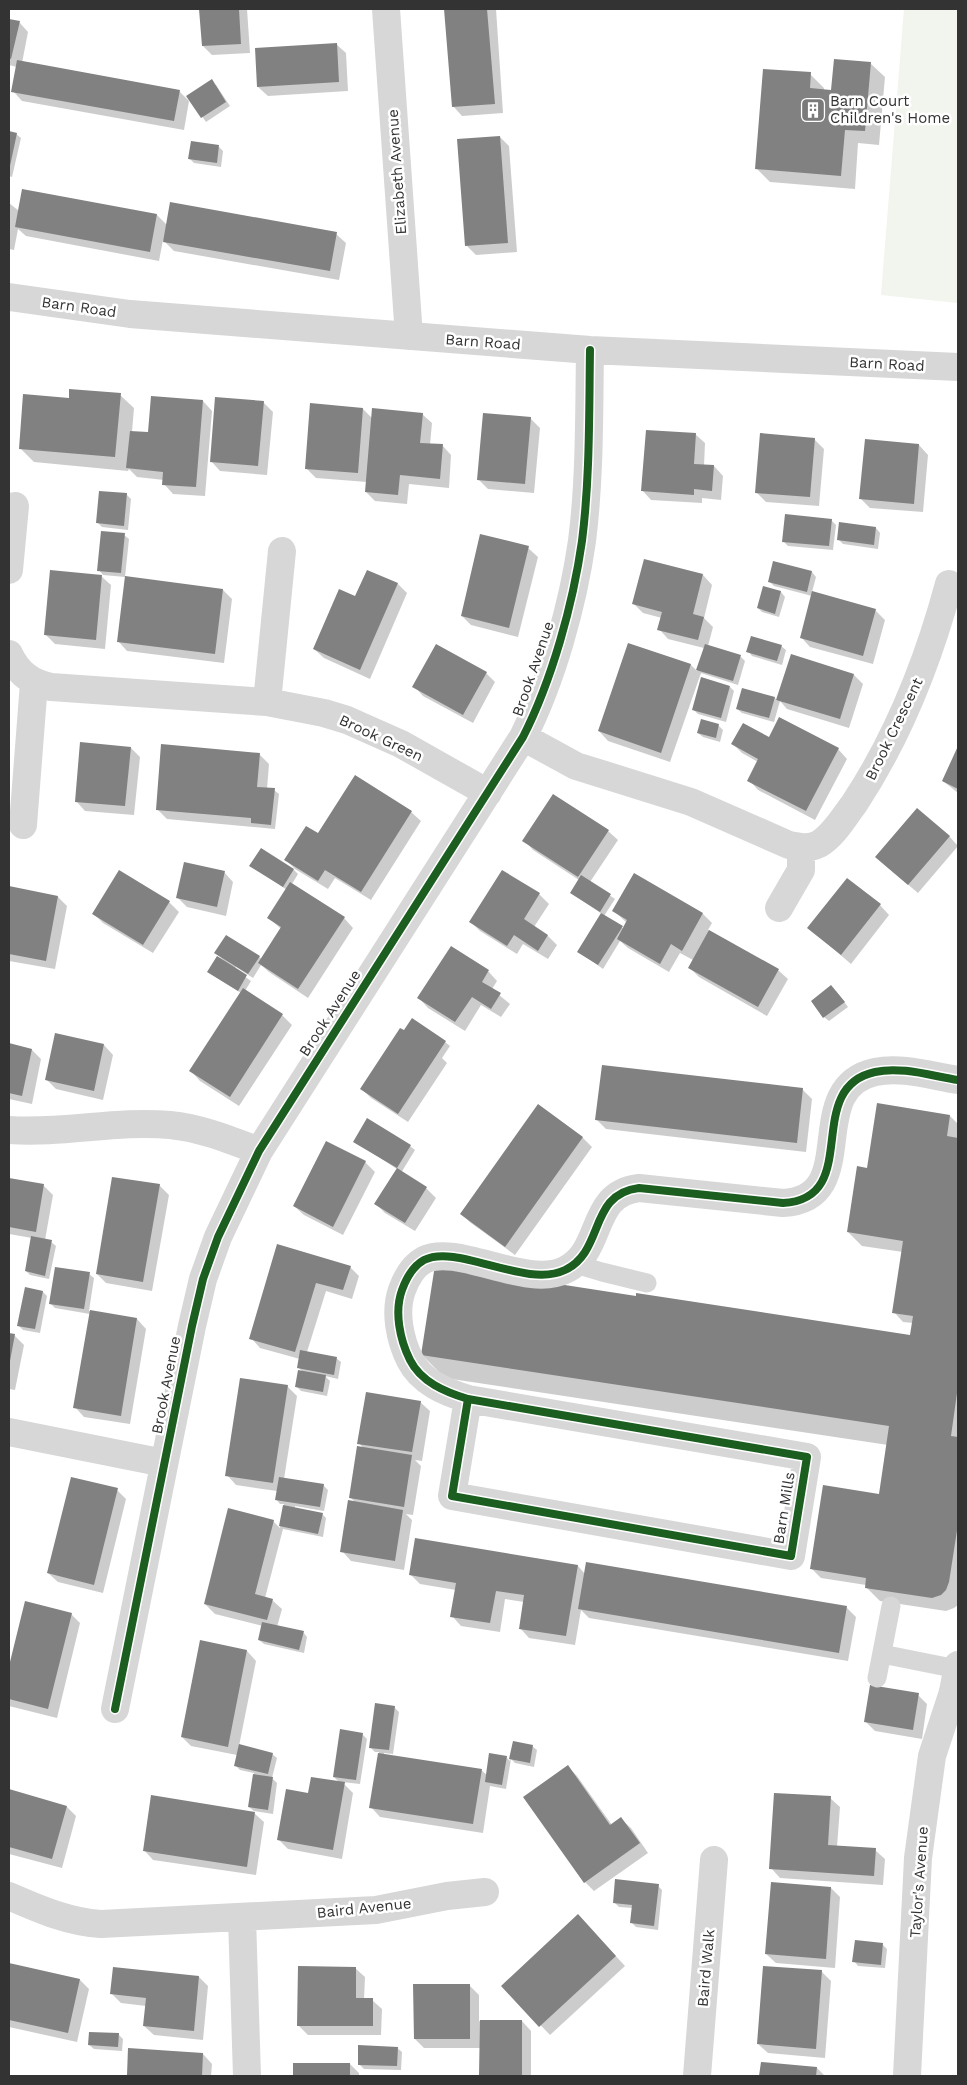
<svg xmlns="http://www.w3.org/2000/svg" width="967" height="2085" viewBox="0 0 967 2085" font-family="'Work Sans',sans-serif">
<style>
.green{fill:#f1f5ed}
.shadow{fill:#0003}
.building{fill:#818181}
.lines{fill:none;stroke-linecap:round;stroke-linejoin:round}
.service{stroke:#d7d7d7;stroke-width:19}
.minor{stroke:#d7d7d7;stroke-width:28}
.tertiary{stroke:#d7d7d7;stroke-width:28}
.cycleway-casing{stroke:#fff;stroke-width:11}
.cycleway{stroke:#1b5e20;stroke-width:8}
.labels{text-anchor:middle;stroke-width:5;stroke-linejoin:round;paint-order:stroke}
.poi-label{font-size:15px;fill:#333;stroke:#fff;text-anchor:start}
.street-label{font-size:15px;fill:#333;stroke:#fff}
</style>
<rect width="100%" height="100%" fill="#fff"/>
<path class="green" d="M904,9H958V303L881,295Z"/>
<path class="shadow" d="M201,9H247L250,53L212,55L203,46Z
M446,9H496L503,113L462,116L453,106Z
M9,20L19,22L28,32L22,63L179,91L189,101L184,130L22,101L13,91L17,67L9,65Z
M336,44L346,53L348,91L268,96L258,87Z
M871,64L885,77L879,145L858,143L855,189L770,182L756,168L810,74L824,88V91L833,92Z
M216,85L230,106L206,122L188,96Z
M9,132L16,134L21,138L12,177L9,176Z
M500,137L509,146L517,252L476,255L467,246L459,140Z
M219,147L223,151L221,167L194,163L190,159Z
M9,203L19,211L157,215L167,225L336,234L346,243L339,280L174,251L163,240L159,261L26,236L18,229L14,250L9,249Z
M120,395L134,408L132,432L149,433L152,397L203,401L212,411L205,496L173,494L164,484V480L137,477L129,469L128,471L34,462L20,448L70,399Z
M263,402L273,412L267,475L220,471L211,461Z
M363,409L372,418L422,414L432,423L430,445H442L451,455L449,488L409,484L407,504L375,501L366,492L367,482L316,478L306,468Z
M530,418L540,428L534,493L488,489L478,479Z
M695,434L705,443L704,466H714L723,476L721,500L702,498V503L651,500L642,490Z
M814,439L824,449L819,506L766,502L756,492Z
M919,445L928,455L923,512L870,508L860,498Z
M126,494L131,499L128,530L102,527L98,523Z
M831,520L836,525L833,550L788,546L784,542Z
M876,528L880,533L878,549L843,544L838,539Z
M124,535L129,539L125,577L103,575L99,570Z
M528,548L538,557L518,637L471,625L462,616Z
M645,560L703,575L712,585L704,618L713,627L708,646L741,657L745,661L738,685L701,673L670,762L608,741L599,731L628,644L691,665L697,671L704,648L668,639L659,629L662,618L643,613L634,604Z
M812,572L816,577L812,592L875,610L885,620L873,664L810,647L801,637L812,596L774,586L769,581Z
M101,576L111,585L105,649L55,644L45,634Z
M398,584L407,593L370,679L324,658L314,649L356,598Z
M764,588L781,592L785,597L779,617L762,612L758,608Z
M223,590L232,599L224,663L127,651L118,641Z
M781,646L786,650L782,665L752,656L748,651Z
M792,656L854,675L863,684L849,728L787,709L780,701L774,722L742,713L737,709L743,689L775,698L777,701Z
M486,673L495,682L473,723L423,696L414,686Z
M730,687L734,691L726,722L698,714L693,709Z
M718,725L723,730L720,742L703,737L698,733Z
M769,738L838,749L847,759L815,820L758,790L749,780L758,762L742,753L733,744Z
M131,748L140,757L134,815L85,811L76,801Z
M958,749V793L943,781Z
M259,754L269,764L267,789L274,790L279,794L275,829L167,819L157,809Z
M411,812L421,821L371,900L335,878L328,889L295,869L286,860L318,835Z
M608,831L618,840L590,882L615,899L604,916L624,929L627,923L614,911L634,875L703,914L712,923L708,930L778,970L788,979L767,1016L699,977L689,967L693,960L680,953L669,972L628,948L620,941L603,969L578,951L602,914L571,893L579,880L533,850L524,840Z
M949,836L958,846L918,893L886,866Z
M251,866L294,870L298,874L292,884L344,918L353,928L308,998L269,972L261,965L253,978L236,967L234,969L251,981L245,991L282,1015L292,1025L239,1106L200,1081L191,1071L241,993L208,972L224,961L216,953L259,957L262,959L281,929L269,918L287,890Z
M503,871L539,894L549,904L534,927L548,936L557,945L548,959L523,944L517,954L480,931L471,922Z
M119,872L169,902L179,912L153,953L103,923L94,914Z
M224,872L233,882L226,916L187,907L178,898Z
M9,888L58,897L67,906L55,969L9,961Z
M880,905L889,915L851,964L809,928Z
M488,971L497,981L492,989L510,1004L501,1017L481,1005L465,1031L428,1008L419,998Z
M836,991L848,1007L829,1021L824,1017Z
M445,1042L450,1046L442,1058L447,1063L408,1122L371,1098L362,1089Z
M9,1045L32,1050L41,1059L32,1104L9,1099Z
M104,1045L113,1055L103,1100L56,1089L47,1080Z
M802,1089L812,1099L806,1152L606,1129L597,1120Z
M538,1106L583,1138L592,1147L515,1255L471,1223L461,1214Z
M950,1116L958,1124V1605L954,1608L946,1611L880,1601L866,1587V1585L821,1578L811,1568L880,1495L888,1445L445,1378L422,1355L637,1297L911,1337L913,1323L903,1322L894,1312L903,1252L862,1246L848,1232L868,1170Z
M354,1141L410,1146L415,1150L401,1173L426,1188L436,1198L415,1231L385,1213L376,1204L397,1169Z
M327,1143L365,1162L375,1172L343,1235L304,1215L294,1206Z
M9,1179L43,1185L53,1195L45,1240L51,1242L56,1246L49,1279L30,1275L26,1271L32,1238L9,1234Z
M159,1185L169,1195L152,1291L106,1283L97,1274Z
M278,1245L350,1267L359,1276L352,1299L326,1291L307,1352L336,1358L341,1362L338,1379L325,1376L330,1381L327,1396L301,1391L296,1386L303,1372L298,1367L300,1359L260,1348L251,1338Z
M89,1274L94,1278L89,1311L137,1319L146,1329L130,1424L84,1417L75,1407L90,1314L55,1308L50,1303Z
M26,1289L43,1292L47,1296L40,1333L23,1330L18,1325Z
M9,1334L14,1335L24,1345L15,1390L9,1389Z
M287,1386L297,1396L284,1479L323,1485L328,1490L324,1511L295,1506V1508L322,1514L326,1518L323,1537L283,1529L265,1598L272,1600L282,1609L277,1627L303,1632L307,1637L304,1653L264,1644L259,1640L263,1626L215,1614L205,1604L273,1521L280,1528L284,1504H280L276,1499L277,1491L236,1485L227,1475Z
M420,1402L430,1411L422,1461L415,1460L421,1466L413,1515L406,1514L412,1520L404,1570L351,1561L342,1551L356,1503L350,1497L364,1449L359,1443Z
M117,1490L126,1499L103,1593L58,1582L48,1573Z
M578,1566L585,1574L846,1607L856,1617L848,1661L589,1618L581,1610L575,1645L529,1638L520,1628L524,1602L505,1599L500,1632L461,1626L452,1616L456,1590L420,1584L411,1575Z
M26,1602L71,1614L80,1623L57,1718L9,1706V1671Z
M201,1641L247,1651L256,1661L239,1746L272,1754L277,1758L272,1778L277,1783L273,1814L254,1811L249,1807L254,1773L240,1770L235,1765L237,1755L191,1746L182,1737Z
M918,1695L927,1704L922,1739L875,1731L865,1721Z
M394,1707L399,1712L393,1754L384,1753V1755L481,1770L487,1775L506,1757L510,1761L514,1742L532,1746L537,1750L534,1767L515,1763L511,1759L506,1789L490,1786L483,1833L380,1817L371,1807L379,1752H375L370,1747Z
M362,1734L367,1739L360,1784L342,1782L353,1793L342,1859L288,1849L279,1840L309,1794L340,1783L334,1777Z
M568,1767L577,1776L612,1825L621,1819L631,1828L648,1853L594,1891L585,1882Z
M9,1791L67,1807L76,1816L62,1868L9,1854Z
M830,1798L840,1807L837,1847L875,1850L885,1859L883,1885L780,1878L771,1868Z
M254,1813L264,1822L256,1875L153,1860L144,1850Z
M658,1886L662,1890L658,1930L636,1927L632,1923L633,1908L619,1907L614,1902Z
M831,1888L840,1897L835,1968L776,1963L766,1954Z
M587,1925L625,1966L550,2035L503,1986Z
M882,1944L887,1949L885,1968L858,1966L854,1961Z
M9,1964L80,1980L89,1989L77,2042L9,2027Z
M355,1968L365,1977L364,2000H372L382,2009L381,2035H308L298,2025Z
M822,1972L831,1981L825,2058L768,2053L758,2044Z
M199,1977L208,1986L203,2040L154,2035L144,2026L146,2006L121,2003L112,1994Z
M470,1986L479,1995V2021H522L531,2031V2076H481V2048H424L415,2039Z
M118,2034L123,2039L122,2051L94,2049L89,2045Z
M397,2048L402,2052L401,2070L364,2069L359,2064Z
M203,2054L212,2064L211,2076H130L128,2075Z
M762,2063L817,2068L825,2076H760Z
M295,2064H350L359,2073V2076H295Z"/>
<path class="building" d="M199,9H239L241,44L202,46Z
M444,9H487L495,104L452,107Z
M9,19L20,21L11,59L9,58Z
M337,43L339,82L257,87L255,48Z
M834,59L871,62L865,131L845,130L841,176L755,169L763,69L811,72L810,88L831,90Z
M17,60L180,90L174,121L11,92Z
M212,79L226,102L201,118L186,96Z
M9,131L17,133L10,166H9Z
M500,136L508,243L465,246L457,139Z
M191,141L219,145L217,163L188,159Z
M22,189L157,214L150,252L15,227Z
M170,202L337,232L330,271L163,242Z
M69,389L121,393L115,457L19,449L23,394L69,398Z
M151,396L203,400L196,487L162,485L163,472L126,468L130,431L148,432Z
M215,397L264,401L258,466L210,462Z
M310,403L363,408L358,473L305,469Z
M372,408L423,413L420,443L443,444L440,479L400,475L398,495L365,492Z
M483,413L531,417L525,484L477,480Z
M646,430L696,433L694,464L714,465L712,491L694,489V495L641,491Z
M760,433L815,438L810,497L755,493Z
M865,439L919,444L914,504L859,499Z
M99,491L127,493L124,526L96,523Z
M785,514L832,519L829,546L782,542Z
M839,522L876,527L874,545L837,540Z
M101,531L125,533L121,573L97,571Z
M480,534L529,546L509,628L461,616Z
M644,559L703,574L693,614L704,617L698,640L657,630L662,612L632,604Z
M773,561L812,571L807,592L768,582Z
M50,570L102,575L96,640L44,635Z
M367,570L398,583L360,670L313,649L339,589L355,596Z
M125,576L223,589L215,654L117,642Z
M763,586L781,591L775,614L757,608Z
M812,591L876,609L863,656L800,638Z
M751,636L782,645L777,661L746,652Z
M628,643L691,664L661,753L598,731Z
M436,644L487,672L463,715L412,687Z
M705,644L741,655L733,681L696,670Z
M791,654L854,674L840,719L776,700Z
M701,677L730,686L721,718L692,710Z
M742,688L775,697L769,718L736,709Z
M779,717L839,748L806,811L747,781L758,759L731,744L743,723L769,737Z
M701,719L719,724L716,738L697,733Z
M80,742L131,747L125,806L75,802Z
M161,744L260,753L257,787L275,788L271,825L251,823V818L156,810Z
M958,746V789L942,781Z
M355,775L412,811L361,892L325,870L318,881L284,860L306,826L318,833Z
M553,794L609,830L578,877L522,841Z
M917,808L950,836L908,885L875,857Z
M261,848L294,869L283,887L249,866Z
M184,862L225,871L217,907L176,898Z
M119,870L170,901L143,945L92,914Z
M502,870L540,893L524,919L548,935L538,951L514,935L507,946L469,922Z
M634,873L703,913L682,951L671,944L660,964L617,939L627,920L612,911Z
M581,875L611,894L600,912L570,893Z
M847,878L881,904L841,955L807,928Z
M290,882L345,917L298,989L258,963L281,927L267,918Z
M9,886L58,896L46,961L9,954Z
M601,913L623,926L598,965L577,952Z
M709,930L779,969L758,1007L688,968Z
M226,935L260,956L248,974L214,953Z
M451,946L489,970L482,982L501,993L491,1009L472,997L455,1022L417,998Z
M217,956L247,975L238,991L207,972Z
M831,985L845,1002L823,1018L811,1001Z
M243,988L283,1014L230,1097L189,1071Z
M412,1018L446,1041L398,1114L360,1089L400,1028L404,1030Z
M55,1033L104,1044L94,1091L45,1080Z
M9,1043L32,1049L22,1096L9,1093Z
M602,1065L803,1088L797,1143L595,1120Z
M877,1103L950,1115L947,1136L958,1138V1386L951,1436L958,1437V1524L949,1582L946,1590L941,1595L932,1598L865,1588L866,1578L810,1569L823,1485L879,1494L889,1426L421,1355L435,1265L636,1296V1293L910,1335L913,1316L892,1313L903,1241L847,1232L857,1166L867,1168Z
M538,1104L583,1137L505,1247L460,1214Z
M367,1118L411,1145L397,1168L353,1142Z
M326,1141L366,1161L333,1227L293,1206Z
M397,1168L427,1187L405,1223L374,1204Z
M112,1177L160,1184L143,1282L96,1274Z
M9,1178L44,1184L36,1232L9,1227Z
M31,1236L52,1240L45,1276L25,1271Z
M277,1244L351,1266L343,1290L316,1283L295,1352L249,1339Z
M55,1267L90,1272L84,1309L49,1304Z
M25,1287L43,1291L35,1329L17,1326Z
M90,1310L137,1318L121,1416L73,1408Z
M9,1333L15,1334L10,1361H9Z
M300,1350L337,1357L334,1375L297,1368Z
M298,1370L326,1375L323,1392L295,1387Z
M240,1378L288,1385L273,1483L225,1476Z
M366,1392L421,1401L412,1452L357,1444Z
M357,1446L412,1455L404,1507L349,1498Z
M71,1477L118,1488L94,1585L47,1573Z
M279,1477L324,1484L320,1507L275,1500Z
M348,1500L403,1510L395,1561L340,1552Z
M283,1505L323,1513L318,1534L279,1526Z
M228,1508L274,1520L255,1594L273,1599L267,1620L204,1604Z
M415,1538L578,1565L566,1636L519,1629L524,1595L496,1591L490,1623L450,1617L456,1583L409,1575Z
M586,1562L847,1606L839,1653L578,1609Z
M25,1601L72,1613L48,1709L9,1699V1666Z
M262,1622L304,1631L299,1650L258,1640Z
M200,1640L247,1650L228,1747L181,1737Z
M870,1685L919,1693L913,1730L864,1722Z
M375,1703L395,1706L389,1750L369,1748Z
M340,1729L363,1733L356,1780L333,1777Z
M513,1741L533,1745L530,1763L509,1759Z
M239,1744L273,1753L268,1774L234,1766Z
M378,1753L482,1769L473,1824L369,1808Z
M489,1753L507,1756L502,1785L485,1782Z
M568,1765L610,1825L621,1817L640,1843L584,1883L523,1797Z
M253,1774L273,1777L268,1810L248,1807Z
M311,1777L345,1782L333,1850L277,1840L286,1789L308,1793Z
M9,1789L67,1806L52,1859L9,1847Z
M774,1793L831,1796L828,1845L876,1848L874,1876L769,1869Z
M151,1795L255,1812L247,1867L143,1851Z
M615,1879L659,1884L654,1926L630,1923L632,1905L613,1903Z
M771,1882L831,1887L826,1959L765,1954Z
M578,1914L616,1956L539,2027L501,1986Z
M855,1940L883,1943L881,1965L852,1962Z
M9,1963L80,1979L68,2033L9,2020Z
M298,1966L356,1967V1998H373V2026H297Z
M763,1966L822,1970L816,2049L757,2044Z
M113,1967L199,1976L194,2031L143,2026L146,1998L110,1994Z
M413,1984H470V2039H414Z
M480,2020H522V2076H479Z
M89,2032L119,2033L118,2047L88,2045Z
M358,2045L398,2047L397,2066L358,2065Z
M128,2048L203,2053L202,2076L127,2075Z
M761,2062L817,2067L816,2076H759Z
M293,2063H350V2076H293Z"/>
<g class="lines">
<path class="service" d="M575,1264L602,1272L647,1283
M882,1654L957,1669
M877,1678L891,1606"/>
<path class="minor" d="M386,9L409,336
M9,297L130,314L590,350L958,367
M9,570L15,506
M9,654C18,673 31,683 51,687L267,702L324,713L347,720L401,744L488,793
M267,702L282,551
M523,737L576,766L691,802L789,845C799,847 809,849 819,844C834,835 844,817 854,804C899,736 928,662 949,584
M23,825L34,683
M779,908L801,870V847
M9,1130C63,1134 117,1120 170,1125C201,1128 230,1140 259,1151
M468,1399L452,1496L791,1556L807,1457L468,1399C445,1392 421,1382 410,1360C400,1340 394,1312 402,1290C406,1279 413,1266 424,1260C457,1243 526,1289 565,1270C605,1251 588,1194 639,1188L783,1203C864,1199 801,1088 875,1072C901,1066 932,1076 958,1080
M9,1432L164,1463
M115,1709L192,1326L203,1279L218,1237L259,1151L523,737C552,680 573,604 582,541C590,478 589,413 590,350
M9,1896C39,1909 68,1922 101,1924L376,1910L447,1896L485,1892
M242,1918L247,2076
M697,2076L714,1860
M907,2076L918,1858L932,1756L953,1692L958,1693"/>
<path class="tertiary" d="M953,1692L958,1665"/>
<defs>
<path id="cycleway" d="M468,1399L452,1496L791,1556L807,1457L468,1399C445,1392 421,1382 410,1360C400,1340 394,1312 402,1290C406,1279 413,1266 424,1260C457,1243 526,1289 565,1270C605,1251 588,1194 639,1188L783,1203C864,1199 801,1088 875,1072C901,1066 932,1076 958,1080
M115,1709L192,1326L203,1279L218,1237L259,1151L523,737C552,680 573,604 582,541C590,478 589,413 590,350"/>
</defs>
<use href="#cycleway" class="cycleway-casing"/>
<use href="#cycleway" class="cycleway"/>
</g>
<defs>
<symbol id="building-square" viewBox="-11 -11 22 22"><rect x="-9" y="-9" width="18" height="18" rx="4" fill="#7a7a7a" stroke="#fff"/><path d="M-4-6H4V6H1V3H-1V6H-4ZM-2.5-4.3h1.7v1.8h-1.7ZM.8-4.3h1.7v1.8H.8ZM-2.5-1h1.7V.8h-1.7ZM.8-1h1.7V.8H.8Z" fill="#fff"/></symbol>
</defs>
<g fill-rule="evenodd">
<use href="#building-square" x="799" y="96" width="28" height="28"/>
</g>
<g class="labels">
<g class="poi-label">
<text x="830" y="106">Barn Court<tspan x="830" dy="17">Children's Home</tspan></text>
</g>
<g class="street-label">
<text transform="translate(397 172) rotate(-94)" y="5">Elizabeth Avenue</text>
<text transform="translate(79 307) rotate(8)" y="5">Barn Road</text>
<text transform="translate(483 342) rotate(4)" y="5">Barn Road</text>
<text transform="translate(887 364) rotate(3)" y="5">Barn Road</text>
<text transform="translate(533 669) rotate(-71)" y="5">Brook Avenue</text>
<text transform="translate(894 729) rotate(-64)" y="5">Brook Crescent</text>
<text transform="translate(381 738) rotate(25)" y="5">Brook Green</text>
<text transform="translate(330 1013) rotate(-57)" y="5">Brook Avenue</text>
<text transform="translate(166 1385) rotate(-79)" y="5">Brook Avenue</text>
<text transform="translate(784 1508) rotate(-81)" y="5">Barn Mills</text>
<text transform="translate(919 1882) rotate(-86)" y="5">Taylor's Avenue</text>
<text transform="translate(364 1908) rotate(-6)" y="5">Baird Avenue</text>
<text transform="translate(706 1968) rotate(-85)" y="5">Baird Walk</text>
</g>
</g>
<rect width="967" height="2085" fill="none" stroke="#333333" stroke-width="20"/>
</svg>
